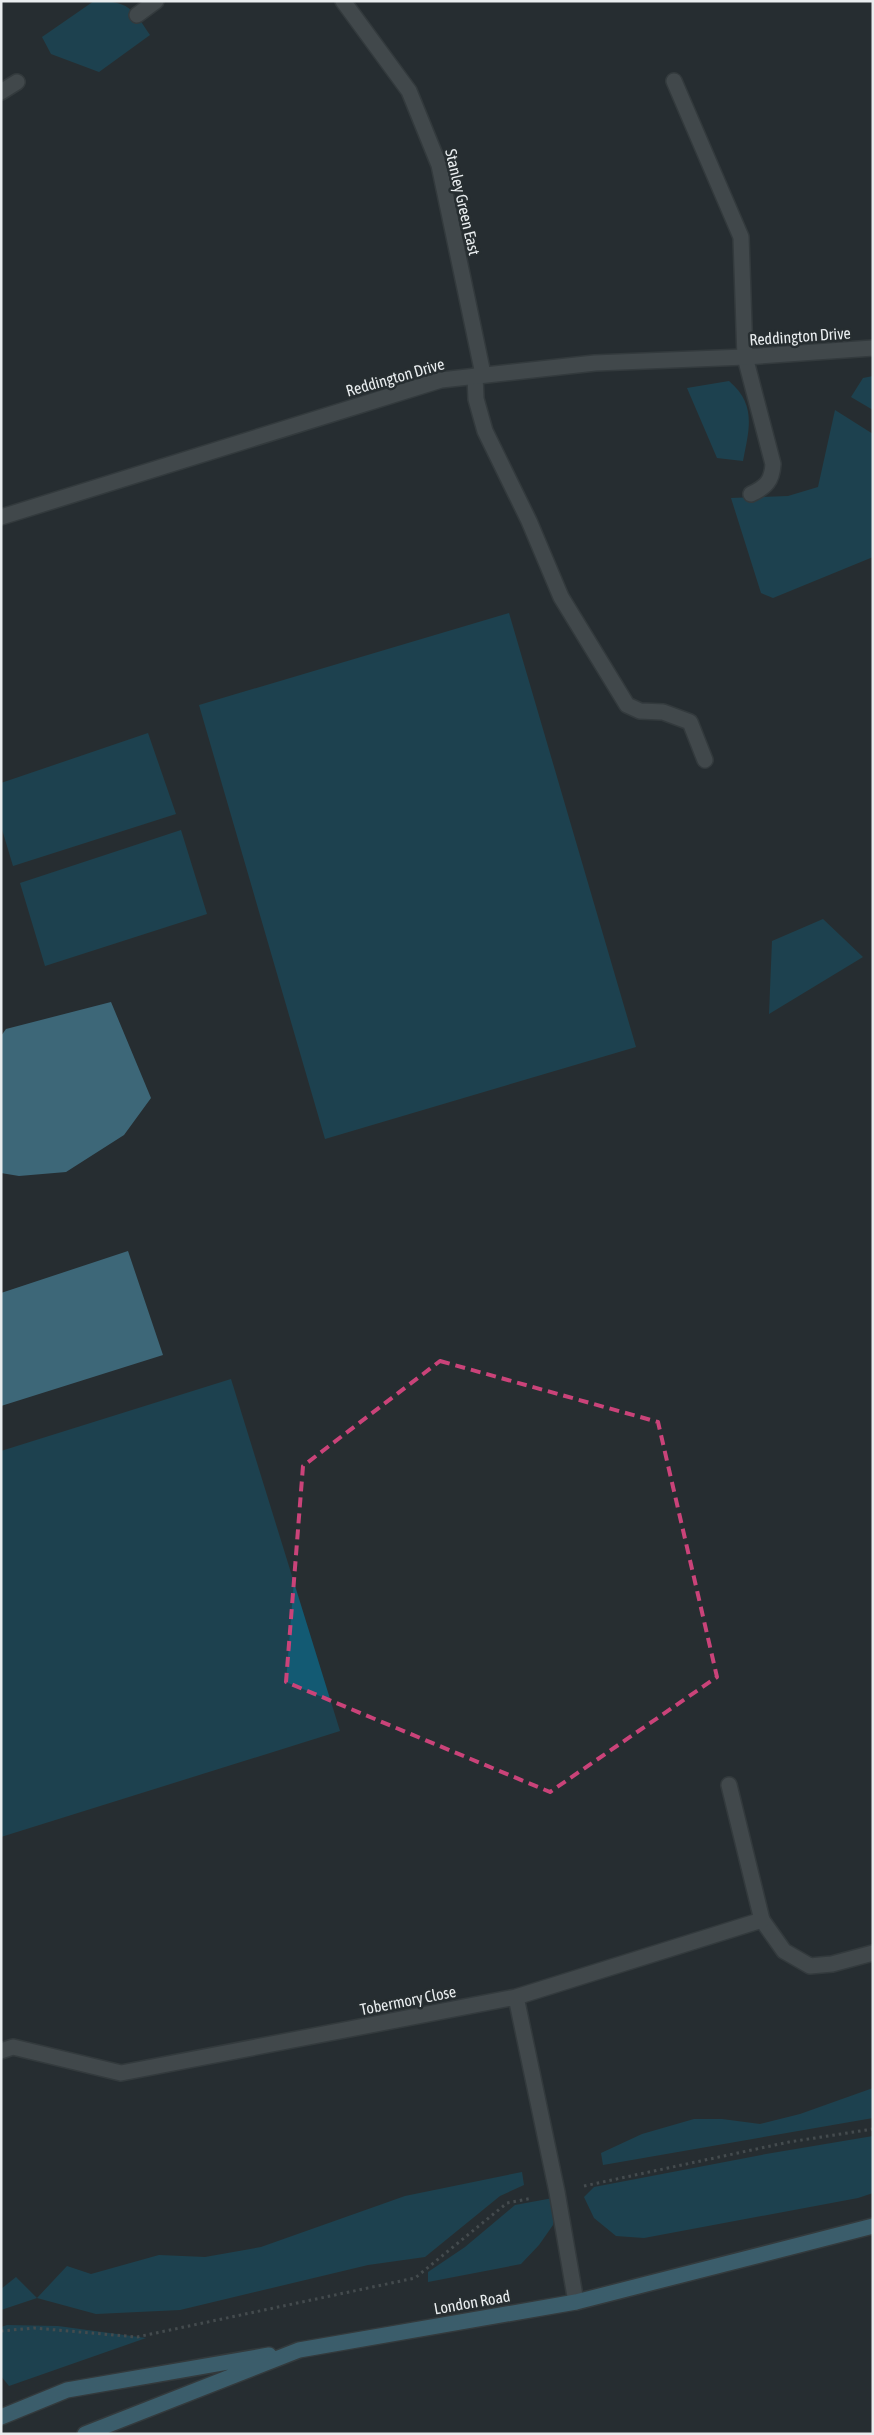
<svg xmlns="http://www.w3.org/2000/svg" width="874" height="2435" viewBox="0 0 874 2435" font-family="'Asap Condensed',sans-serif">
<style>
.green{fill:#135a73}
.building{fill:#59adcf}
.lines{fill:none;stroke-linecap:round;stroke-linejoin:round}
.lane-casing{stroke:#444a4c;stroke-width:18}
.street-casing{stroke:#444a4c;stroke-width:18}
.primary-casing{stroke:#444a4c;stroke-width:18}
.path{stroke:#696f72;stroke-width:3;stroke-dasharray:2.5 4;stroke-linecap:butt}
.lane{stroke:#62696c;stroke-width:15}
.street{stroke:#62696c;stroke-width:15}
.primary{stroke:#5598b2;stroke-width:15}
.marked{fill:none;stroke:#ca4379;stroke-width:4;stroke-dasharray:10 6;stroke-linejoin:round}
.labels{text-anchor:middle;stroke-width:5;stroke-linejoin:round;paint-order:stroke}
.street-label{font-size:16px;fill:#e9edef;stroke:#272e31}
</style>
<rect width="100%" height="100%" fill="#272e31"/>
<path class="green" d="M94,1C129,1 132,8 150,35L99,72L51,54L42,37Z
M873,376V410L851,397L863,378Z
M729,381C757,405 749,429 743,461L717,458L687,388Z
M835,410L873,434V557L773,598L761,593L731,498L788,496L818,487Z
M509,613L636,1047L325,1139L199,705Z
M148,733L176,814L13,866L1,826V783Z
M181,830L207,914L45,966L20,883Z
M823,919L863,957L769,1014L772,941Z
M231,1379L340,1731L1,1837V1451Z
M873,2088V2118L603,2165L601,2153L642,2134L694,2119H722L760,2124L800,2114Z
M873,2136V2193L858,2198L644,2238L616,2236L594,2218L584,2197L594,2187L766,2154Z
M522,2172L524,2185L500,2196L425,2257L368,2265L180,2310L96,2314L37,2298L1,2310V2289L16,2277L37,2298L67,2266L91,2274L159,2255L205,2257L261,2247L405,2196Z
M553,2198V2225L539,2245L521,2264L428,2282V2272L465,2247L515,2205Z
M7,2325L58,2326L146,2338L9,2386L1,2376V2327Z"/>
<path class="building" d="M111,1002L151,1098L124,1135L66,1172L19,1176L1,1173V1036L6,1029Z
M128,1251L163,1355L1,1406V1293Z"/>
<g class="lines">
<defs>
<path id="lane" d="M674,81L741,237L745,357L773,464C772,481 766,487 751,494
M475,376L476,399L485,431L529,521L561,597L627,705L640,711L663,712L690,722L705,760
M762,1920L784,1951L810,1966L832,1964L873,1953"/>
<path id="street" d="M343,1L409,91L439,165L483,374
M137,15L156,1
M1,92L17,82
M1,517L441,380L595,363L745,357L873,348
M516,1997L762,1920L729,1785
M1,2051L13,2047L121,2073L516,1997L557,2192L576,2302"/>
<path id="primary" d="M1,2417L67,2390L269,2355
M85,2434L299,2350L576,2302L873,2226"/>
</defs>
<use href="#lane" class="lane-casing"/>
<use href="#street" class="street-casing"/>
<use href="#primary" class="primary-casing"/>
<path class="path" d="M584,2186L789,2142L873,2129
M1,2331L34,2328L137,2337L415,2278L507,2203L532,2198"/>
<use href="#lane" class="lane"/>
<use href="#street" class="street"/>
<use href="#primary" class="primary"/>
</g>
<path d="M0 0H874V2435H0ZM440,1361L658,1422L717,1677L550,1792L286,1682L303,1466Z" fill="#272e31" fill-opacity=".55" fill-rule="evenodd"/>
<path class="marked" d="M440,1361L658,1422L717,1677L550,1792L286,1682L303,1466Z"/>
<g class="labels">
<g class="street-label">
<text transform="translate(463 202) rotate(77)" y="6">Stanley Green East</text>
<text transform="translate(800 336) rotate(-4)" y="6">Reddington Drive</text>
<text transform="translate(395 377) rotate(-16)" y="6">Reddington Drive</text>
<text transform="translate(408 2000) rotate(-11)" y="6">Tobermory Close</text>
<text transform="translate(472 2302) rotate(-10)" y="6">London Road</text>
</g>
</g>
<rect width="874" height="2435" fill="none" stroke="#e9edef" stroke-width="5"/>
</svg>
